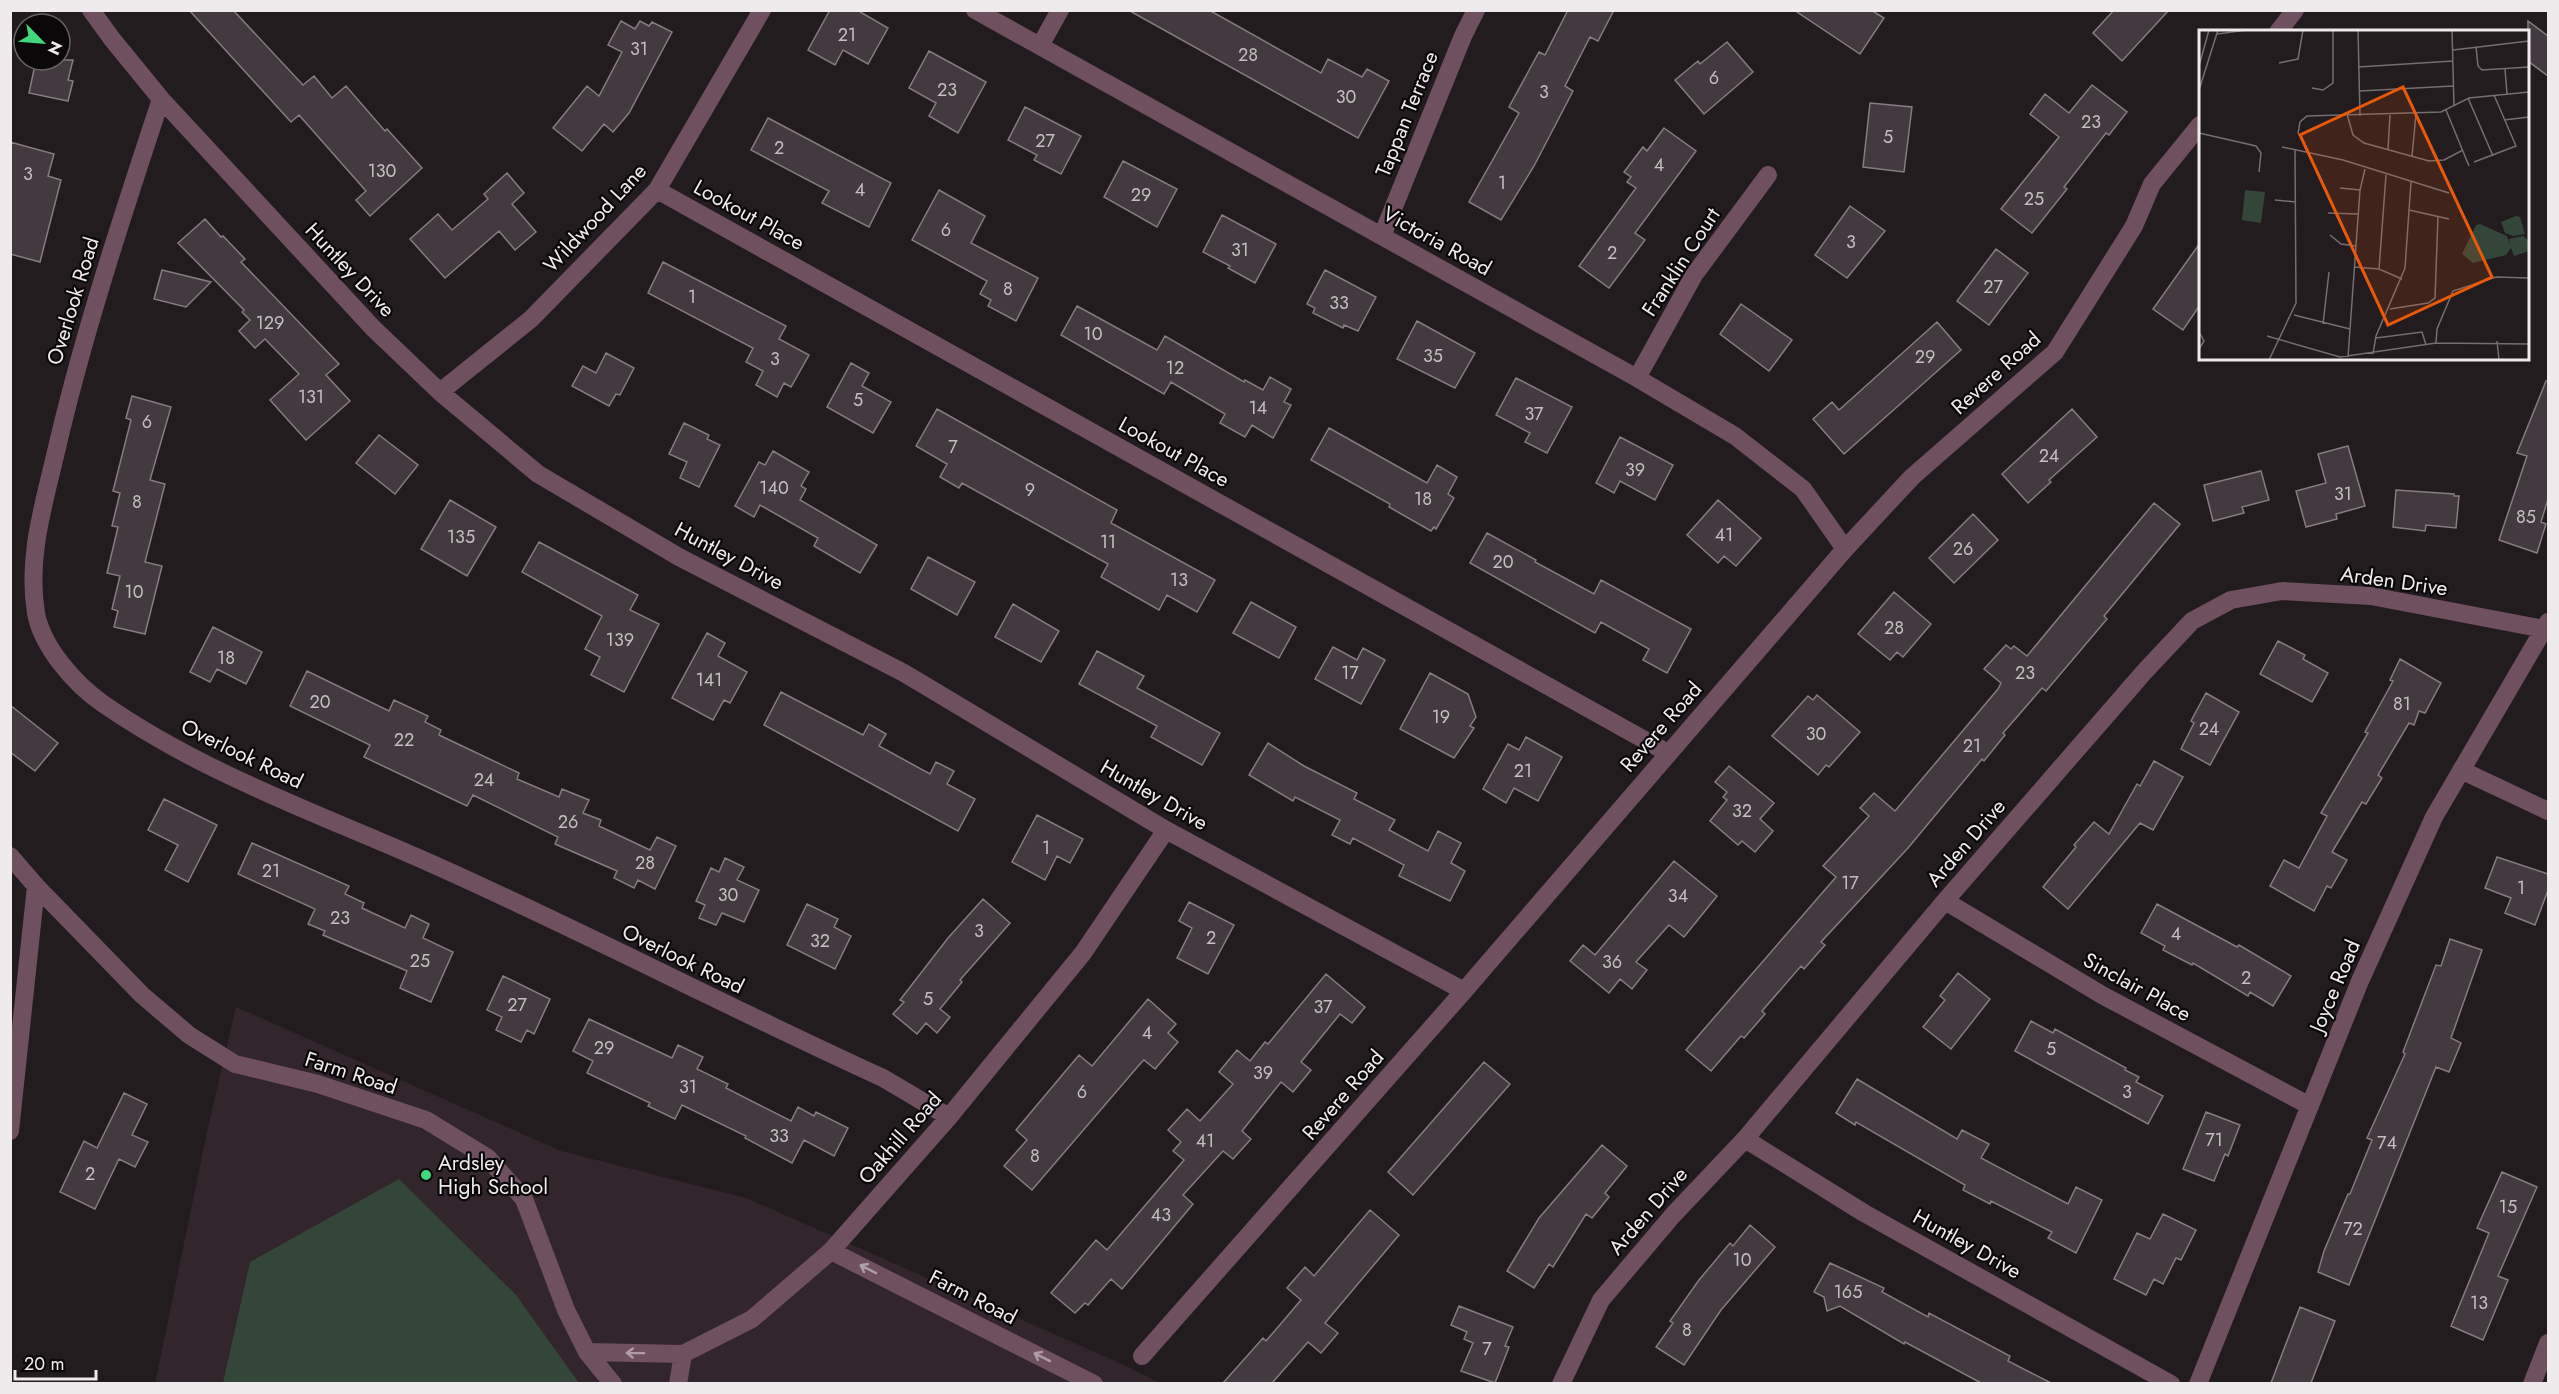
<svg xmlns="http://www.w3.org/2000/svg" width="2559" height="1394" viewBox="0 0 2559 1394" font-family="Jost,sans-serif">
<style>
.built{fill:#32252b}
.green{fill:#344639}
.building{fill:#423a3e;stroke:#857c80;stroke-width:1.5}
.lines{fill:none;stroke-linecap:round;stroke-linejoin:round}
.minor{stroke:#6f505f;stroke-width:18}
.oneway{stroke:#af9da6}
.poi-dot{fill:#41d77c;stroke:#0a0809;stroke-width:2}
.labels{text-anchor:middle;stroke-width:4.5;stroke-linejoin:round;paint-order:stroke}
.number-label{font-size:18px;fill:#c4bec0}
.street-label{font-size:21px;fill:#efeaec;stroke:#0a0809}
.poi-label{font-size:21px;fill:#efeaec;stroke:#0a0809;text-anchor:start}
.inset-road{fill:none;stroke:#756e71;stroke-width:1.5}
.view{fill:#e8590c;fill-opacity:0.15;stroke:#e8590c;stroke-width:3}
.inset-edge{fill:none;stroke:#efeaec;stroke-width:3}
</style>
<rect width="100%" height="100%" fill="#231c1f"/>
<path class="built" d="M236,1007L561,1151L746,1198L1115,1361L1160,1383L155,1384L207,1132Z"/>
<path class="green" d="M399,1179L516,1295L579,1383H223L250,1262Z"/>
<path class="building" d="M189,10H233L303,85L314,76L332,98L346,86L385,131L387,129L422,168L370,216L356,200L366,191L299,115L291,122Z
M830,10H857L888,28L868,64L843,50L835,65L808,50Z
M1128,10H1209L1321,73L1328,59L1362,77L1367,69L1389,81L1358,138Z
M1568,10H1614L1598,41L1590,37L1565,86L1573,91L1534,166L1501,220L1469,202L1519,113L1509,107L1539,52L1545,55Z
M1794,10H1871L1884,18L1860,54Z
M2114,10H2169L2122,61L2093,33Z
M621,21L635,29L640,21L649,26L652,22L672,32L629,113L613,132L604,124L582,151L553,128L587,86L599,96L622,52L608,45Z
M2528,21L2548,36V76L2528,61Z
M1727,42L1753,72L1704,114L1675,80L1698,61L1700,64Z
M929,51L986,82L958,133L929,116L936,103L909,88Z
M36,60H73L68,80L73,81L68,101L29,93Z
M2092,85L2127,112L2109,135L2106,133L2064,187L2067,189L2032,233L2001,209L2059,137L2030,114L2045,94L2069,113Z
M1870,103L1912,107L1904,172L1863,167Z
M1025,107L1081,136L1061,174L1034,160L1037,155L1008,140Z
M768,118L891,183L869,227L822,203L829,191L751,150Z
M1664,128L1696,151L1635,233L1645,240L1609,288L1579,266L1636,188L1627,182L1631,177L1624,172L1643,147L1647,151Z
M10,142L54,154L48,176L61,180L40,262L10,254Z
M1123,161L1177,189L1157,227L1104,197Z
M507,173L524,193L512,204L536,232L515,250L499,231L445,278L410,239L438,214L452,230L488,199L484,194Z
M939,190L985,216L971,243L1038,278L1016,321L988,306L991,300L980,294L987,281L912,240Z
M1850,206L1885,231L1847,278L1815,255Z
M1222,215L1276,244L1255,283L1228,268L1230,266L1203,252Z
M205,219L221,237L223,236L245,259L241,262L339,364L326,375L350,401L306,440L270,400L299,374L265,339L255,348L239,331L250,320L242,312L244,310L178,243Z
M2200,243V305L2183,330L2153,309Z
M1996,249L2028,273L1989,325L1957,301Z
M663,262L786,326L779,339L809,355L791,387L784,383L777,397L756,385L763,371L746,362L753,348L648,293Z
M162,270L211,282L186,307L154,299Z
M1325,270L1376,297L1358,331L1344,325L1343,328L1313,313L1315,308L1307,304Z
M1741,304L1792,340L1769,371L1720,334Z
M1077,306L1157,350L1165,336L1244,382L1245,380L1263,390L1270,377L1291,389L1284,402L1291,405L1273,438L1252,425L1245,437L1220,423L1225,414L1171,382L1164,394L1061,335Z
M1417,321L1475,353L1455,388L1397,359Z
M1937,322L1961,350L1844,454L1813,419L1832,402L1839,410Z
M606,353L634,368L620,395L616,394L609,406L572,386L583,366L596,373Z
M851,363L869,373L862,386L891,402L873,433L827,407Z
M1516,378L1572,407L1547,453L1525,442L1530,433L1496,415Z
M2546,381H2548V499L2541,522L2546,524L2537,553L2499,540L2527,456L2517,453Z
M132,396L171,407L150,480L165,484L145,562L162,566L145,634L114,627L118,611L112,609L120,576L107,573L118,527L112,526L120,493L113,491L131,420L126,418Z
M937,409L1117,510L1111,523L1215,580L1197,612L1167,595L1159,610L1101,577L1108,564L962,483L959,488L940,477L947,464L916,446Z
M2072,409L2097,437L2049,480L2051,482L2028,503L2002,474Z
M684,423L709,435L707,439L720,445L699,487L680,478L687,462L669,454Z
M1329,428L1427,483L1437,465L1457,477L1448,494L1454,498L1436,529L1434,527L1431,531L1389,507L1390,504L1311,460Z
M379,435L418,465L395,494L356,463Z
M1620,437L1673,465L1655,500L1620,481L1614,493L1596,483Z
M2348,446L2365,506L2336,514L2337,519L2306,527L2296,491L2326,483L2318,454Z
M773,451L809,472L801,486L806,489L800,500L877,545L860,573L814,546L818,538L760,505L754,517L735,506L759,462L765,465Z
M2261,471L2269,500L2242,507L2244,513L2213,521L2204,485Z
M2396,490L2454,494V496H2459L2456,528L2426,525L2425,531L2393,527Z
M450,500L496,527L467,576L421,549Z
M1718,500L1761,538L1736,566L1724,556L1718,563L1687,535Z
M2154,503L2180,524L2104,616L2107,619L2046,691L2042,688L2003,733L2005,735L1984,761L1982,759L1908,848L1821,942L1825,945L1804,969L1801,966L1762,1011L1765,1014L1744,1038L1741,1036L1711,1071L1686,1050L1836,877L1823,866L1869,816L1860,808L1874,793L1895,811L1998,689L2001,683L1984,669L2006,645L2011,649L2014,646L2027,656Z
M1973,514L1998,540L1954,583L1929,558Z
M1487,533L1536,560L1535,562L1594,594L1601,580L1691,629L1667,673L1643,660L1649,649L1601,622L1595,633L1470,563Z
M539,542L638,595L630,610L659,624L624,692L591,675L600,657L585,649L602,616L522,572Z
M928,557L975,582L957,615L911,589Z
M1894,592L1931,624L1903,657L1897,652L1890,660L1858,634Z
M1251,602L1296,627L1279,658L1233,633Z
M1013,604L1059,631L1041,662L995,637Z
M213,627L262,652L246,684L217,669L210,682L190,672Z
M707,633L725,643L718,656L747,672L730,703L724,700L713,720L672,698Z
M2278,641L2305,655L2303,659L2328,673L2312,702L2260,674Z
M1333,647L1357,660L1363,648L1385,660L1361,704L1315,679Z
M1097,651L1144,676L1137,688L1220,733L1202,765L1151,737L1157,726L1079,684Z
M2400,659L2441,683L2425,713L2419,711L2414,725L2409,723L2378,775L2382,778L2366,804L2362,802L2332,852L2347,860L2331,888L2327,886L2314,911L2270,886L2284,860L2299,868L2327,816L2321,813L2368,733L2365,732L2393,681L2390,680Z
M307,671L389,711L394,700L428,716L425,722L441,730L439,735L519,773L517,779L559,797L562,789L589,800L583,813L601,820L599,826L650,850L657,837L676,846L655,889L638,880L634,888L614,878L617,871L555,844L558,837L473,795L467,806L364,757L370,745L290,706Z
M1430,673L1468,694L1476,717L1470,726L1474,728L1454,758L1400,729Z
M781,692L863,735L869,724L886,734L879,746L930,774L936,762L954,771L947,784L975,799L958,831L764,725Z
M2206,693L2239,712L2210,765L2181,749L2194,723L2191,721Z
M1817,695L1860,732L1829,767L1826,765L1818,775L1772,736L1808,696L1813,700Z
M10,705L58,743L35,771L10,752Z
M1526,737L1562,757L1538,801L1514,788L1506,803L1483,789L1508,744L1519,750Z
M1268,743L1304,766L1357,793L1354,799L1395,820L1389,830L1428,851L1438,831L1461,843L1451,863L1465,871L1450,901L1399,876L1404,865L1353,838L1350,844L1332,835L1340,820L1295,797L1293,801L1249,775Z
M2154,761L2183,777L2153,830L2140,823L2068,909L2043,887L2076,847L2074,845L2094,822L2109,834L2137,784L2140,786Z
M1729,766L1774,803L1760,819L1773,831L1755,852L1742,841L1738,845L1710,821L1727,800L1723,797L1727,792L1715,782Z
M164,799L217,825L188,882L165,870L178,845L148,830Z
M1037,815L1083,839L1070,863L1057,856L1045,880L1012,862Z
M252,843L349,886L345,894L364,903L362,908L405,928L411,915L429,924L423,938L453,952L431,1002L400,988L407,971L323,935L325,931L308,924L315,909L238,874Z
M2497,857L2548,874V890L2535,925L2505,913L2511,898L2485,888Z
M725,858L744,867L737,880L759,890L744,922L722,913L716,925L699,918L705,905L696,901L711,868L719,872Z
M1674,861L1717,896L1684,937L1669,925L1636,962L1647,970L1632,989L1620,979L1609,993L1570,961L1583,945L1595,955Z
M983,899L1010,923L960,980L962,982L940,1009L950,1017L937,1033L926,1023L917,1034L893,1014L904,1002L900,1000L948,938Z
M1189,902L1234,925L1208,974L1177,958L1192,928L1179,921Z
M807,904L838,919L834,927L851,936L835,969L787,945Z
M2157,904L2237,947L2239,945L2291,976L2273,1006L2250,992L2248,996L2193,963L2192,965L2163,950L2165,946L2141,933Z
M2450,939L2482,950L2451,1038L2461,1043L2449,1072L2436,1067L2349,1285L2318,1272L2324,1251L2348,1194H2350L2372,1140L2367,1138L2405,1054L2403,1052L2436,965L2441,966Z
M1958,973L1990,999L1951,1049L1923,1027L1945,1000L1940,996Z
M1326,974L1365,1007L1352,1023L1340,1014L1301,1062L1311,1070L1293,1092L1281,1082L1242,1131L1251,1139L1233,1159L1223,1151L1183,1195L1193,1204L1122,1289L1111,1279L1088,1305L1085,1303L1075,1313L1051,1293L1096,1240L1107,1250L1184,1160L1173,1151L1181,1142L1168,1130L1187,1109L1200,1121L1233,1084L1219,1072L1237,1050L1250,1061L1265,1042L1268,1044Z
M503,976L550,999L534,1034L527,1030L521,1042L496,1030L502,1017L487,1010Z
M1148,999L1176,1024L1168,1033L1178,1042L1155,1069L1144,1060L1140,1064L1032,1190L1004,1166L1027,1140L1016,1130L1079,1055L1092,1066Z
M589,1019L672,1058L678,1045L703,1057L697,1069L728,1084L726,1088L791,1121L798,1107L814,1116L816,1112L848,1128L834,1156L804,1140L792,1163L745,1138L746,1136L682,1105L675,1119L648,1106L650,1103L587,1073L593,1061L573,1051Z
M2031,1021L2053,1033L2055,1029L2126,1068L2125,1070L2139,1077L2136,1082L2163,1096L2148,1124L2015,1051Z
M1484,1062L1510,1084L1413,1195L1388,1172Z
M1857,1079L1957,1139L1962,1130L1989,1144L1981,1158L2068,1204L2076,1187L2102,1200L2076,1253L2048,1238L2052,1232L1991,1201L1990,1204L1963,1190L1965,1185L1856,1122L1855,1125L1836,1113Z
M124,1093L147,1104L132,1135L148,1142L135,1167L119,1159L95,1209L60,1192L84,1141L97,1148Z
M2206,1112L2240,1125L2228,1156L2225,1154L2214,1181L2183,1169Z
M1602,1145L1627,1166L1605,1193L1609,1197L1592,1218L1586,1214L1553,1267L1549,1264L1534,1288L1507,1271L1539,1218Z
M2502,1172L2537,1187L2498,1276L2508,1280L2483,1340L2451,1326L2489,1233L2477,1228Z
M1370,1210L1399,1235L1325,1323L1338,1333L1321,1353L1308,1342L1272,1383H1223L1263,1338L1266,1341L1301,1300L1287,1288L1305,1267L1314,1276Z
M2163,1214L2196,1230L2181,1260L2176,1258L2163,1284L2154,1279L2146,1295L2114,1279L2137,1233L2150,1239Z
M1750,1225L1775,1247L1721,1310L1684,1365L1656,1347L1673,1323L1670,1321L1699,1280L1730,1243L1733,1246Z
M1830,1263L1884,1288L1882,1292L1928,1317L1929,1313L2010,1356L2008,1361L2051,1383H1981L1905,1342L1904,1344L1840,1306L1827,1311L1824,1297L1814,1292Z
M1459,1306L1513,1327L1505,1346L1509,1347L1495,1383L1461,1371L1473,1343L1464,1339L1467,1332L1451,1325Z
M2300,1307L2335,1321L2311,1383H2271Z"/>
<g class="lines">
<path class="minor" d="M91,10L112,39L161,99L373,328L440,392L538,474L679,557L904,673L1166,830L1464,991
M975,10L1637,378L1735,436L1803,489L1845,549
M2278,32L2295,10
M1040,46L1060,10
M161,99C122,217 83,334 55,456C43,507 27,559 36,613C42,647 75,684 102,703C202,773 320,814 430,863C583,931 731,1009 883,1078L949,1117
M657,190L1668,753
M1382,236L1463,36L1476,10
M1637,378L1694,275L1768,175
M440,392L531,319L657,190L762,10
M2461,770L2548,811
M10,856L36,886L142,995L189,1035L235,1064L318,1084L426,1120L488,1158L524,1199L566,1310L587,1352L613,1384
M1945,901L2102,995L2310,1106
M10,1131L36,886
M1745,1139L1864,1213L2171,1384
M831,1251L1094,1384
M587,1352L683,1354L752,1319L831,1251L949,1117L1083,953L1166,830
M1142,1356L1464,991L1845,549L1912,477L2055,352L2134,226L2152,184L2200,125
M678,1384L683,1354
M1561,1384L1601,1300L1673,1215L1745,1139L1945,901L2145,671L2192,621L2231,600L2282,591L2371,596L2544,629
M2198,1384L2360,981L2434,817L2548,622
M2532,1384L2548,1343"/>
</g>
<defs><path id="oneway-shaft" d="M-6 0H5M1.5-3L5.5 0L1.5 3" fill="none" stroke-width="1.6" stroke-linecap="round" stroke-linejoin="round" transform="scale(1.5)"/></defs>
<g class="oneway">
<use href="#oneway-shaft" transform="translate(868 1269) rotate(-153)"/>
<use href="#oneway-shaft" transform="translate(635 1353) rotate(-179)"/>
<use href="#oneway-shaft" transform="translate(1042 1357) rotate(-153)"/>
</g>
<circle class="poi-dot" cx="426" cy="1175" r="6"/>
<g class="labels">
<g class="number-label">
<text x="847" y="41">21</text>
<text x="639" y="55">31</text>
<text x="1248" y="61">28</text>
<text x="1714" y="84">6</text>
<text x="947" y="96">23</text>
<text x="1544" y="98">3</text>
<text x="1346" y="103">30</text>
<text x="2091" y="128">23</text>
<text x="1888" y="143">5</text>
<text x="1045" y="147">27</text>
<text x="779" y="154">2</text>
<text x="1659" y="171">4</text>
<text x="382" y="177">130</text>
<text x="28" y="180">3</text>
<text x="1502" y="189">1</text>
<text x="860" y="196">4</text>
<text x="1141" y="201">29</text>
<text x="2034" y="205">25</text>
<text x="946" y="236">6</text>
<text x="1851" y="248">3</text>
<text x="1240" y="256">31</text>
<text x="1612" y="259">2</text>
<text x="1993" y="293">27</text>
<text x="1008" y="295">8</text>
<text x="692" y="303">1</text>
<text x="1339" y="309">33</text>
<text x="270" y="329">129</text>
<text x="1093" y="340">10</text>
<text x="1433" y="362">35</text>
<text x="1925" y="363">29</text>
<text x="775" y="365">3</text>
<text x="1175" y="374">12</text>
<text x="311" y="403">131</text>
<text x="858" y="406">5</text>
<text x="1258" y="414">14</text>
<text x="1534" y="420">37</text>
<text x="147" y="428">6</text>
<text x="953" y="453">7</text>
<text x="2049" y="462">24</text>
<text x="1635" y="476">39</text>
<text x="774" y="494">140</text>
<text x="1030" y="496">9</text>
<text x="2343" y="500">31</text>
<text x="1423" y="505">18</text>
<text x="137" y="508">8</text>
<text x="2526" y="523">85</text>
<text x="1724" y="541">41</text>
<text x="461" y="543">135</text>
<text x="1108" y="548">11</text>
<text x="1963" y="555">26</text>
<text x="1503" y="568">20</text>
<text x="1179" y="586">13</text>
<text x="134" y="598">10</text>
<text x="1894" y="634">28</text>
<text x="620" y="646">139</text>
<text x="226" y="664">18</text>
<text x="1350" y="679">17</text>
<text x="2025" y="679">23</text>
<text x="709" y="686">141</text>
<text x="320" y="708">20</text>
<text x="2402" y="710">81</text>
<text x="1441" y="723">19</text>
<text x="2209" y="735">24</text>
<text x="1816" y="740">30</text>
<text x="404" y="746">22</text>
<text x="1972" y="752">21</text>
<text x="1523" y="777">21</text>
<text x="484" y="786">24</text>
<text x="1742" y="817">32</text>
<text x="568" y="828">26</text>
<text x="1046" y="854">1</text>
<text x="645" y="869">28</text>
<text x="271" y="877">21</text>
<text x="1850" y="889">17</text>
<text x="2521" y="894">1</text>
<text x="728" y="901">30</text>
<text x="1678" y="902">34</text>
<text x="340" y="924">23</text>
<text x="979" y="937">3</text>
<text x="2176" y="940">4</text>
<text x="1211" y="944">2</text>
<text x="820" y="947">32</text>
<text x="420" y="967">25</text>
<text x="1612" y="968">36</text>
<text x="2246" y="984">2</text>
<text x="928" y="1005">5</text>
<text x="517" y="1011">27</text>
<text x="1323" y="1013">37</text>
<text x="1147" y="1039">4</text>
<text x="604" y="1054">29</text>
<text x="2051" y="1055">5</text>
<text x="1263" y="1079">39</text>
<text x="688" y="1093">31</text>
<text x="1082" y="1098">6</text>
<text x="2127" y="1098">3</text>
<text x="779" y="1142">33</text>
<text x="2214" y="1146">71</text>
<text x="1205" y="1147">41</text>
<text x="2387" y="1149">74</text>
<text x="1035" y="1162">8</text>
<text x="90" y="1180">2</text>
<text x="2508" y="1213">15</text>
<text x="1161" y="1221">43</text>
<text x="2353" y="1235">72</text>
<text x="1742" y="1266">10</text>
<text x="1848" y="1298">165</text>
<text x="2479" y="1309">13</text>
<text x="1687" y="1336">8</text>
<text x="1487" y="1355">7</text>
</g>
<g class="street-label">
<text transform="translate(1407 114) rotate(-68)" y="7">Tappan Terrace</text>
<text transform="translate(749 215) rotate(29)" y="7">Lookout Place</text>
<text transform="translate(595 218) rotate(-47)" y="7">Wildwood Lane</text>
<text transform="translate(1437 241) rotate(29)" y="7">Victoria Road</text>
<text transform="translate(1681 262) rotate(-57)" y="7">Franklin Court</text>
<text transform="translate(350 270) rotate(47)" y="7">Huntley Drive</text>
<text transform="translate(73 301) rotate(-73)" y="7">Overlook Road</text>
<text transform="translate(1996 373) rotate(-42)" y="7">Revere Road</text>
<text transform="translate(1174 452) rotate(29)" y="7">Lookout Place</text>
<text transform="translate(729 556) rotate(28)" y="7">Huntley Drive</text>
<text transform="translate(2394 581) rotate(8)" y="7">Arden Drive</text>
<text transform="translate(1661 727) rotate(-49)" y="7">Revere Road</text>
<text transform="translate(242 754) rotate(26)" y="7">Overlook Road</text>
<text transform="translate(1154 795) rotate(30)" y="7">Huntley Drive</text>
<text transform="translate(1966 843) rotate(-49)" y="7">Arden Drive</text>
<text transform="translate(683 959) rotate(26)" y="7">Overlook Road</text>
<text transform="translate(2335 986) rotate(-67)" y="7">Joyce Road</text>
<text transform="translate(2137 987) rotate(29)" y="7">Sinclair Place</text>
<text transform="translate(351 1073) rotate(18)" y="7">Farm Road</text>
<text transform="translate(1343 1095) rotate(-49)" y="7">Revere Road</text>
<text transform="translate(900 1138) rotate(-49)" y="7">Oakhill Road</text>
<text transform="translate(1648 1211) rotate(-49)" y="7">Arden Drive</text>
<text transform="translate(1967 1244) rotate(29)" y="7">Huntley Drive</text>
<text transform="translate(973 1297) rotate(27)" y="7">Farm Road</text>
</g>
<g class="poi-label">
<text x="438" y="1170">Ardsley<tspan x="438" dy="24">High School</tspan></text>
</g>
</g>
<g transform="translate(2199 30)">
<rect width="330" height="330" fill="#231c1f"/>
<path d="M46,160L66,162L62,193L43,190ZM317,186L321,187L326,204L314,206L306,203L302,192ZM281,194L308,206L311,216L310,209L324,206L330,211V221L315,226L312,218L307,225L274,233L263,224L277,195Z" fill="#344639"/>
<path class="inset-road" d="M159,0L161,86M253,0L255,76M18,4L48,0M277,17L279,36L283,40L330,37M254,20L330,11M80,33L99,29L104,0M0,36L10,0M159,37L254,31M306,39L308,64M113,58L124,60L134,53V0M0,60L19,0M161,61L254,56M269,68L294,126M247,80L270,136M148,84L154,105L165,113L230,131L245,130L264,120M305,90L330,87M0,103L57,116L62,123L60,142M99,104L101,92L108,86L242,82L270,68L330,62M83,117L144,130L250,163M189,119L191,85M213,126L217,84M275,132L317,116L295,65M141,158L161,160M76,170L97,172M210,180L250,189M129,183L159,184M131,205L142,214L157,216M155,237L180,239L203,249M180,239L187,145M191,279L229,273L236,268L239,186M95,285L151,299M124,294L130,242M0,302L5,311L0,319M68,306L141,327L237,313L330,314M177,308L223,302L227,315M298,311L300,330M237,313L238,299L254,261L297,247L330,248M174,324L177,306L206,238L212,152M149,327L161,160L166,139M70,330L97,273L96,120"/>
<path class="view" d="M204,57L293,247L189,295L101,105Z"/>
<rect width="330" height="330" class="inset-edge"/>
</g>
<rect width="2559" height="1394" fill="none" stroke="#efeaec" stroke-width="24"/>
<g transform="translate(42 42) rotate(115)"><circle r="28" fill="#0a0809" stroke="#666264" stroke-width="1.5"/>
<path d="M0-4.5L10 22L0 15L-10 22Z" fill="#41d77c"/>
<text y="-9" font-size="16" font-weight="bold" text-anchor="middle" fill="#efeaec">N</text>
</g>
<path d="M15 1370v9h81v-9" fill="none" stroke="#efeaec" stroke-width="3"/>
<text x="24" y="1370" font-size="18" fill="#efeaec" stroke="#0a0809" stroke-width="4.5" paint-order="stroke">20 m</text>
</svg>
